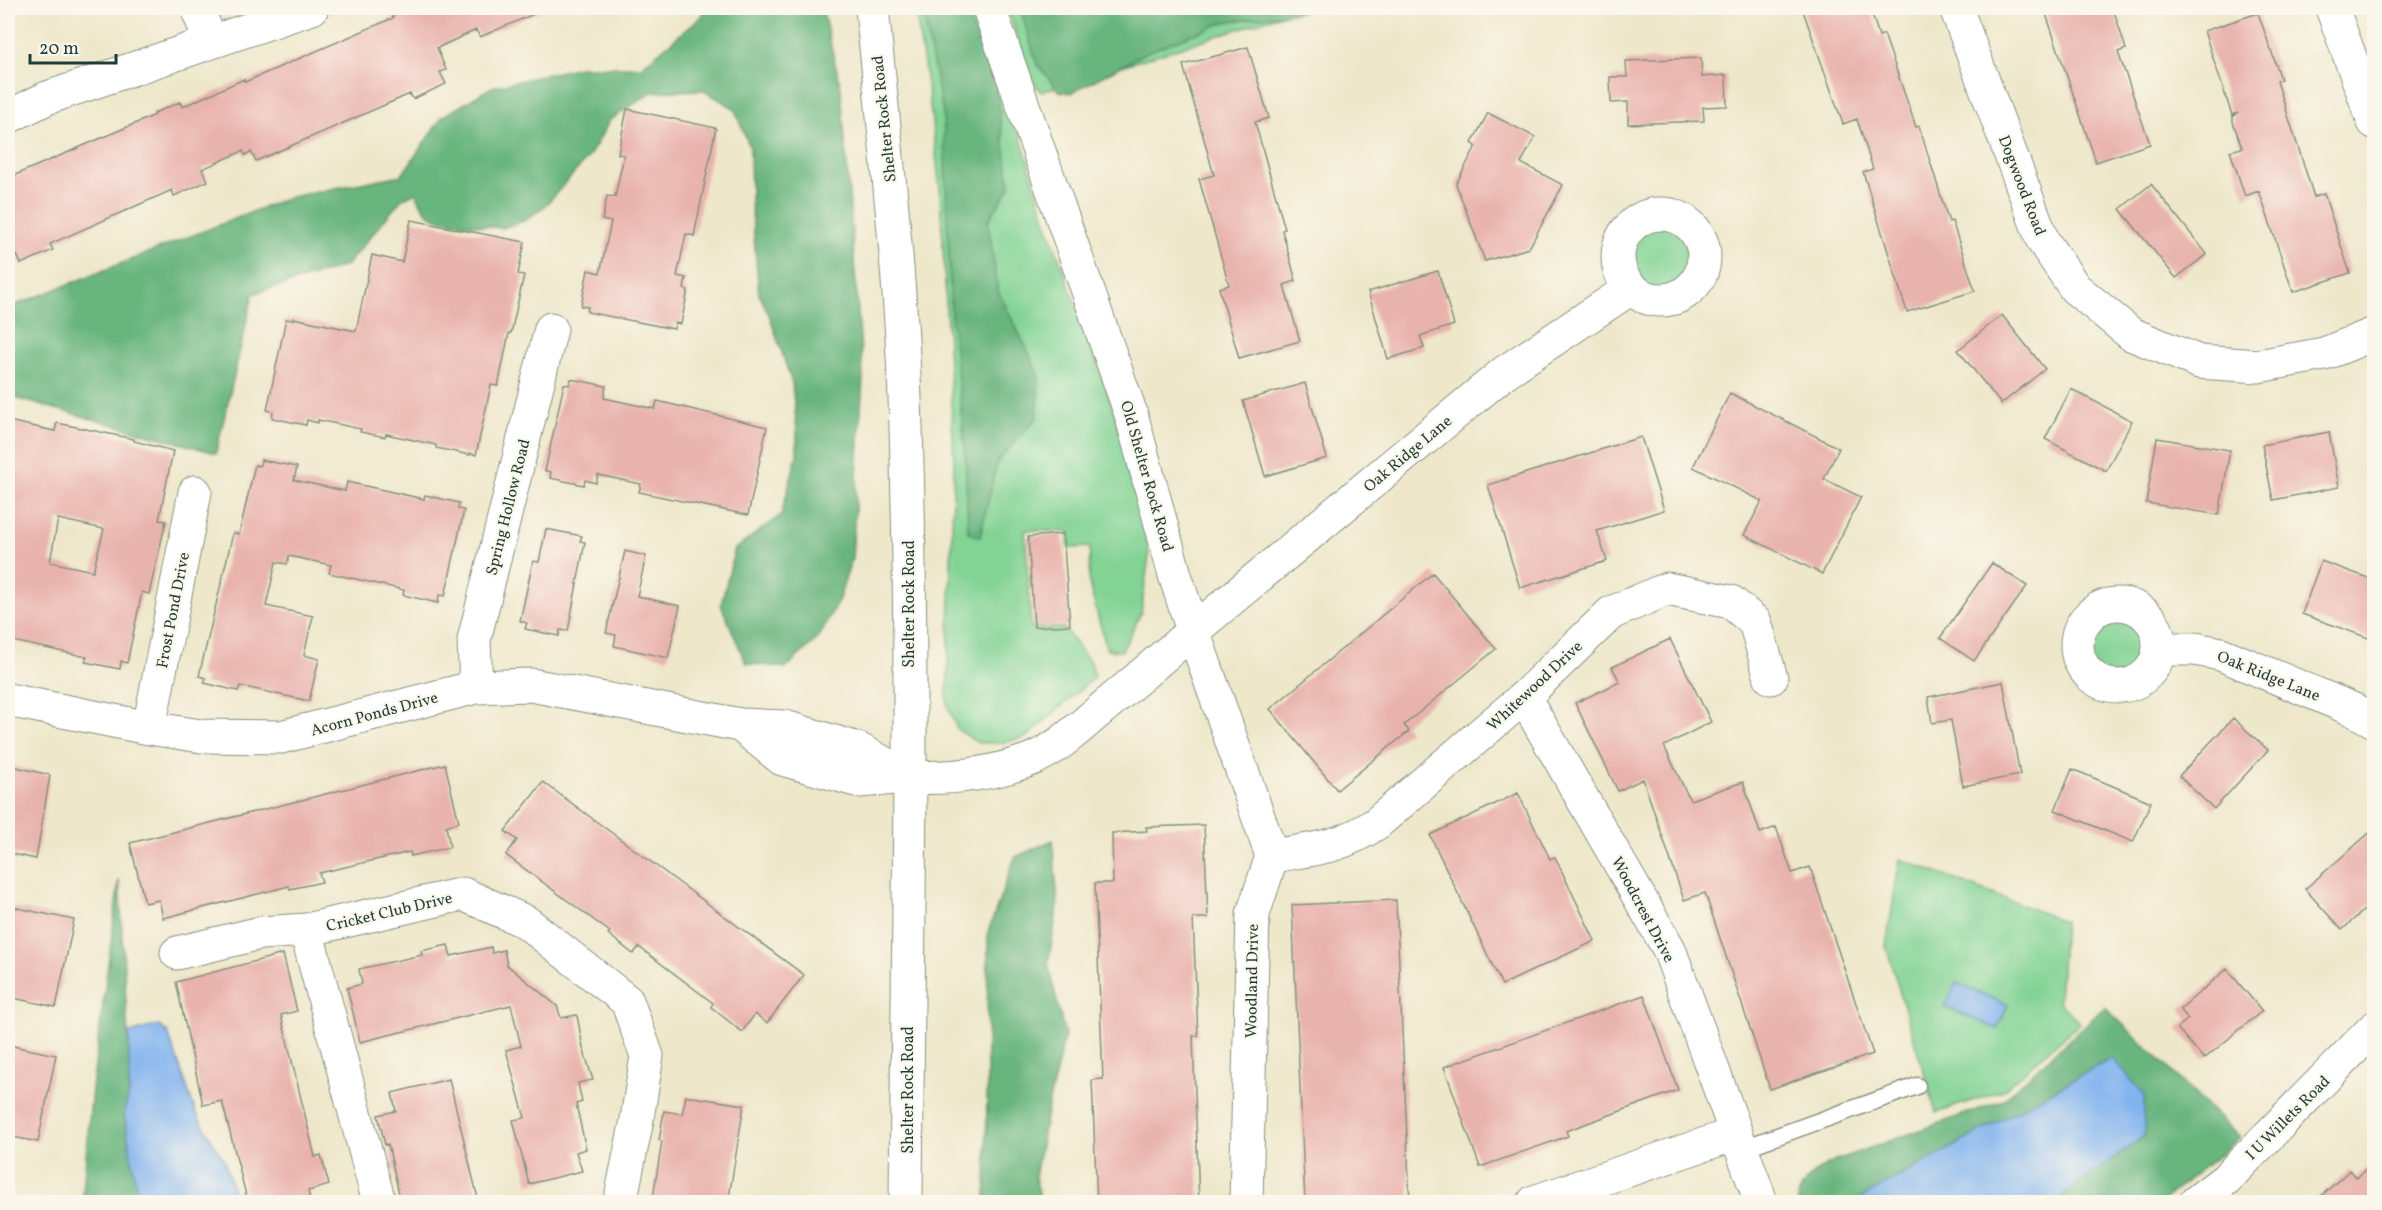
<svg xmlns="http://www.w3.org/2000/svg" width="2382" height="1210" viewBox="0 0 2382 1210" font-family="Vollkorn,serif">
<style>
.green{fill:#82d394;stroke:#508864;stroke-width:1.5}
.forest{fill:#69b57e;stroke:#447959;stroke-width:1.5}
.water{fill:#81b3ee;stroke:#507891;stroke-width:1.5}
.building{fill:#e9b3ad;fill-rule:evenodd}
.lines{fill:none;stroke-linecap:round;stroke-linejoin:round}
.lane-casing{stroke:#86927f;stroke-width:19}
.street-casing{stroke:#86927f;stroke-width:35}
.secondary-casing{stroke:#86927f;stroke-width:35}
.lane{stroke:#fff;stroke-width:16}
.street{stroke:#fff;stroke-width:33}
.secondary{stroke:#fff;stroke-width:33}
.labels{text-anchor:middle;stroke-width:4.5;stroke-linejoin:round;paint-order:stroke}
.street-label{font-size:16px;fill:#1f3d34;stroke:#fbf7ec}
</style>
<rect width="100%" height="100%" fill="#fbf7ec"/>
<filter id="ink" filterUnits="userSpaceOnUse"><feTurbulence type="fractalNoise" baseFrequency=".0167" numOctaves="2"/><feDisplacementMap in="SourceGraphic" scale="12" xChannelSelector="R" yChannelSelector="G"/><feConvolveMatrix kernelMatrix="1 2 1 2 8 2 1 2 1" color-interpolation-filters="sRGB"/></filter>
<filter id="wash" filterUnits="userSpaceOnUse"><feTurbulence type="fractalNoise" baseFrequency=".008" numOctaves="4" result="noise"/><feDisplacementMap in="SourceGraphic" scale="24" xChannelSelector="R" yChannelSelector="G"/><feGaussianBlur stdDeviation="1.35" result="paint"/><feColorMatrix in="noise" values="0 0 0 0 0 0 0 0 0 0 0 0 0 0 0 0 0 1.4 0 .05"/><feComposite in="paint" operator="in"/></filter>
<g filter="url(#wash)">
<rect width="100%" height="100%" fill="#eee7ca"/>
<path class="green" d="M915,8H975L1004,80L1045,219L1111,403L1141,509L1149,555L1141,613L1122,651L1107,650L1089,583L1090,547L1068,548L1069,532L1025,530L1031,628H1064L1092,665L1094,677L1027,737L1001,743H978L957,729L947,704L954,459L940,189L929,97Z
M1007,8H1304L1041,92L1031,79Z
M1618 257a43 43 0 1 1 86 0a43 43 0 1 1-86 0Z
M2077 645a41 41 0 1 1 82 0a41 41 0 1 1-82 0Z
M1900,859L2064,921L2059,1002L2080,1023L2003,1090L1936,1113L1886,946Z"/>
<path class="forest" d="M703,8H822L841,88L863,377L852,558L839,599L819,637L786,668L746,663L721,605L735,549L781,515L797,456V430L792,383L770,317L759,294L751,203L750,148L734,108L703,90L652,92L610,120L590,155L544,207L524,221L502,228L449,222L432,216L424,209L415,192L401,200L346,266L253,294L216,453L8,396V308L290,197L402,175L442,117L492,87L580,67H641L702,16Z
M922,8H964L996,88L1010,187L988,221L998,291L1030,355L1039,378L1037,418L997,462L980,537L968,532L965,448L951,313L943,113Z
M1020,8H1309L1300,12L1225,22L1147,52L1071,93L1059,91L1037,64Z
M1053,840L1058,905L1048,964L1065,1035L1049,1101L1035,1177L1041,1202H986L988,932L1015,857Z
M119,880L130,1072L129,1093L124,1113L139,1202H82L92,1088Z
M2105,1007L2240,1138L2161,1202H2054L2144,1136L2112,1058L1854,1202H1797C1800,1181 1818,1168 1836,1160L2002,1101Z"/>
<path class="water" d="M1956,983L2008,1005L1997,1029L1945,1007Z
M158,1025L168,1033L196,1113L224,1160L237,1202H139L124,1113L129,1093V1033Z
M2112,1058L2144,1094V1136L2054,1202H1854Z"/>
<g id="blocks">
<path class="building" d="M412,8H548L480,37L476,30L437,48L446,70L440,72L446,84L413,99L410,94L256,161L251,152L245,155L243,151L202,169L208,181L174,196L172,190L50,244L53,250L21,264L17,255L8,259V178L155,115L154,113L180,102L182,107L244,79L245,82L393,18L392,16Z
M1802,8H1870L1879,36L1884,34L1916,127L1919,126L1949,222L1952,221L1975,291L1907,312L1863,172L1873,169L1857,119L1843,124Z
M2044,8H2113L2126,49L2118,52L2150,144L2096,162Z
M2258,13L2281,79L2277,81L2314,197L2324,194L2350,273L2293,292L2259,191L2245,196L2230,151L2242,148L2233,122V117L2238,113L2232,115L2204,31Z
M1248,47L1269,118L1255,122L1285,229L1282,230L1296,281L1284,285L1300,341L1239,358L1219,288L1229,285L1199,179L1214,175L1183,65Z
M1701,58L1702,77L1726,75L1727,106L1703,107L1704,121L1628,124V102L1611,103L1610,77H1627L1626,61Z
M627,109L716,128L694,236L686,234L677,276L686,278L684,289L688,290L681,324L675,323L674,329L587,312L588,307L581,306L588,270L600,273L611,222L602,220L607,196L615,197L624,155L618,154Z
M1488,113L1535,137L1521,163L1563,185L1529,248L1485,261L1456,184L1476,146L1472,143Z
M2151,184L2207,254L2176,278L2120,209Z
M411,220L525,242L518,274L524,275L511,333H509L498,386L491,385L476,455L470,453V455L436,448V445L386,434L385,437L360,432L361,429L318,420V423L307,420L306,425L272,418L273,412L267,410L286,319L293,320V318L356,331L372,255L402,262Z
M1438,271L1454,325L1420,336L1424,348L1388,359L1368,292Z
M2002,315L2045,369L2001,404L1958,350Z
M571,379L606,386L604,398L655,409L657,401L767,427L748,515L639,492L641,484L598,475L596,483L585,480L584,485L550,478L551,472L545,471L564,384L569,385Z
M1305,383L1327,458L1265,476L1243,401Z
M2071,389L2132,421L2106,471L2045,439Z
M1730,393L1839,448L1824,479L1861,497L1822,574L1744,535L1762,501L1693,467Z
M8,421L55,431L57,423L134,439V441L173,451L159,520L166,521L149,594L142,592L127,663L121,661L120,669L85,662L87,657L8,640ZM58,519L104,529L93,571L50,562Z
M2329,432L2339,487L2273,500L2262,445Z
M1641,437L1664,510L1597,531L1607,561L1520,588L1488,485Z
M2157,438L2230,450L2219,515L2146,503Z
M261,460L297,467L294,480L345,491L347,482L424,499L425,495L459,503L458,509L464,510L445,596L439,595L438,603L403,595L404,590L329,573L331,565L289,556L287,564L276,562L266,606L313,616L304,655L319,659L309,701L240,686L238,691L204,683L206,678L199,676L233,533L239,534L255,465L260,466Z
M546,529L582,536L580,541L585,542L568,631L560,630L559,636L525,629L527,623L520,621L533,561L539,562Z
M1063,534L1070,625L1034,627L1028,537Z
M625,551L646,556L637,596L680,606L668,658L614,646L616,635L606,633Z
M2321,561L2374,580V640L2302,614Z
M1992,563L2027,586L1974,661L1940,638Z
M1433,573L1496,649L1404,725L1409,731L1337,790L1270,709Z
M1670,639L1711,722L1664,746L1690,800L1743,782L1760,833L1776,827L1792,873L1810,867L1873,1054L1770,1089L1705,893L1684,900L1643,779L1618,791L1575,703L1620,682L1612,667Z
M2003,682L2020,775L1963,786L1951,720L1932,723L1928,697Z
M2233,718L2268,750L2214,809L2179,776Z
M445,764L459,822L446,826L450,847L411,856L410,852L319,873L322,882L290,889L289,886L163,918L159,900L145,903L130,843Z
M8,765L50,775L36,859L8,853Z
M2072,769L2151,802L2133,842L2055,810Z
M543,782L804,975L767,1023L755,1014L742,1032L711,1007L713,1003L639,947L633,954L608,934L610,932L506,855L517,840L505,831Z
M1518,793L1550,859L1555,857L1595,941L1502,985L1430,835Z
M1204,825L1208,918H1193L1198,1036H1193L1199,1203H1097L1092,1080L1103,1079L1095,883H1113L1112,833L1147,831L1146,827Z
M2374,829V901L2342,930L2305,889Z
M1396,900L1410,1203H1305L1292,905Z
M8,906L74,920L56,1007L8,997Z
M448,945L451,956L491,947L492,953L504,950L507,965L557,1006L561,1018L577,1015L583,1048L593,1080L578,1083L582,1102L576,1104L586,1149L576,1152L582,1171L529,1184L513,1120L525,1118L506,1050L521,1046L511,1005L360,1042L347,988L362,984L359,969L422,955L421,951Z
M283,954L297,1011L281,1015L315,1157L321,1155L329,1185L308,1191L311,1203H248L222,1101L203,1105L176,982Z
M2227,969L2262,1011L2204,1059L2177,1028L2188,1019L2180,1009Z
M1644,995L1678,1090L1566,1131L1568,1136L1480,1167L1444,1067Z
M8,1045L56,1055L38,1142L8,1136Z
M449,1079L479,1203H401L388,1144L385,1145L378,1115L396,1111L392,1093Z
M686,1096L744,1105L728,1203H652L662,1141L659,1140L664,1111L682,1114Z
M2374,1160V1203H2313L2350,1170L2357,1178Z"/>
</g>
</g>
<g filter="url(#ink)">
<use href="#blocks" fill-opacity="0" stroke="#86927f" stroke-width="1.5"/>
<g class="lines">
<defs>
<path id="lane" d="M1741,1149L1917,1086"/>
<path id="street" d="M197,8L211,42
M1956,8L2043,241L2075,288L2131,334L2199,362L2258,366L2324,354L2374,334
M2332,8L2374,122
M8,117L47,98L312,8
M1618 257a43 43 0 1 1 86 0a43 43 0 1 1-86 0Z
M2077 645a41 41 0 1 1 82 0a41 41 0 1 1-82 0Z
M2159,649H2195L2221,654L2354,710L2374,721
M476,687L474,640L551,329
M1524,697L1669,949L1761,1202
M8,700L149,728L201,736L281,737L476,687L531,685L740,725L785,727L858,749L909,777L859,781L782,759L740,725
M149,728L195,492
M909,777C949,779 988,775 1027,761C1056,751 1082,725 1105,706C1135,681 1164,656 1193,631L1175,575L1131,414L989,8
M1272,856C1314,849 1341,848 1377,823L1524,697L1611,613L1667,589L1731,602L1755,622L1771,678
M306,930L379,1202
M177,953L261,933L306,930L463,894L526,922L627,1001L647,1056L636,1125L620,1202
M1246,1202L1253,914L1272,856L1193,631L1505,372L1631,288
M1534,1202L1735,1134"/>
<path id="secondary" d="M872,8C886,147 902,287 906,427C914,685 908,944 906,1202
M2196,1202L2226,1179L2374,1028"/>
</defs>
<use href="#lane" class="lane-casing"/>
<use href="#street" class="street-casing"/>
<use href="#secondary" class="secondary-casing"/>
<use href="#lane" class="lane"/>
<use href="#street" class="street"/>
<use href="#secondary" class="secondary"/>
</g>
</g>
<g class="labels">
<g class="street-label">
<text transform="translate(883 119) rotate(-96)" y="6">Shelter Rock Road</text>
<text transform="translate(2023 185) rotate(69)" y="6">Dogwood Road</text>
<text transform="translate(1407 453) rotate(-40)" y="6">Oak Ridge Lane</text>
<text transform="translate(1148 476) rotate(74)" y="6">Old Shelter Rock Road</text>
<text transform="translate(507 507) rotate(-76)" y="6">Spring Hollow Road</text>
<text transform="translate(908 604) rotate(-90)" y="6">Shelter Rock Road</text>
<text transform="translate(172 610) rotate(-79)" y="6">Frost Pond Drive</text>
<text transform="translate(2269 675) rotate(22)" y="6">Oak Ridge Lane</text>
<text transform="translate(1534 685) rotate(-43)" y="6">Whitewood Drive</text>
<text transform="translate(374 713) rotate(-15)" y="6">Acorn Ponds Drive</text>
<text transform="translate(1644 909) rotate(62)" y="6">Woodcrest Drive</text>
<text transform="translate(389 911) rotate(-13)" y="6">Cricket Club Drive</text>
<text transform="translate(1251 981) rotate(-89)" y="6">Woodland Drive</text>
<text transform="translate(907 1090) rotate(-90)" y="6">Shelter Rock Road</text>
<text transform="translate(2287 1117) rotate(-45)" y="6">I U Willets Road</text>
</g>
</g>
<rect width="2382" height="1210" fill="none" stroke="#fbf7ec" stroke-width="30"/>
<path d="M30 54v9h86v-9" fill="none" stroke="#1f3d34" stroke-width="3"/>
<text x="39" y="54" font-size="18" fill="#1f3d34" stroke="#fbf7ec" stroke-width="4.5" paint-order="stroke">20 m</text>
</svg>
